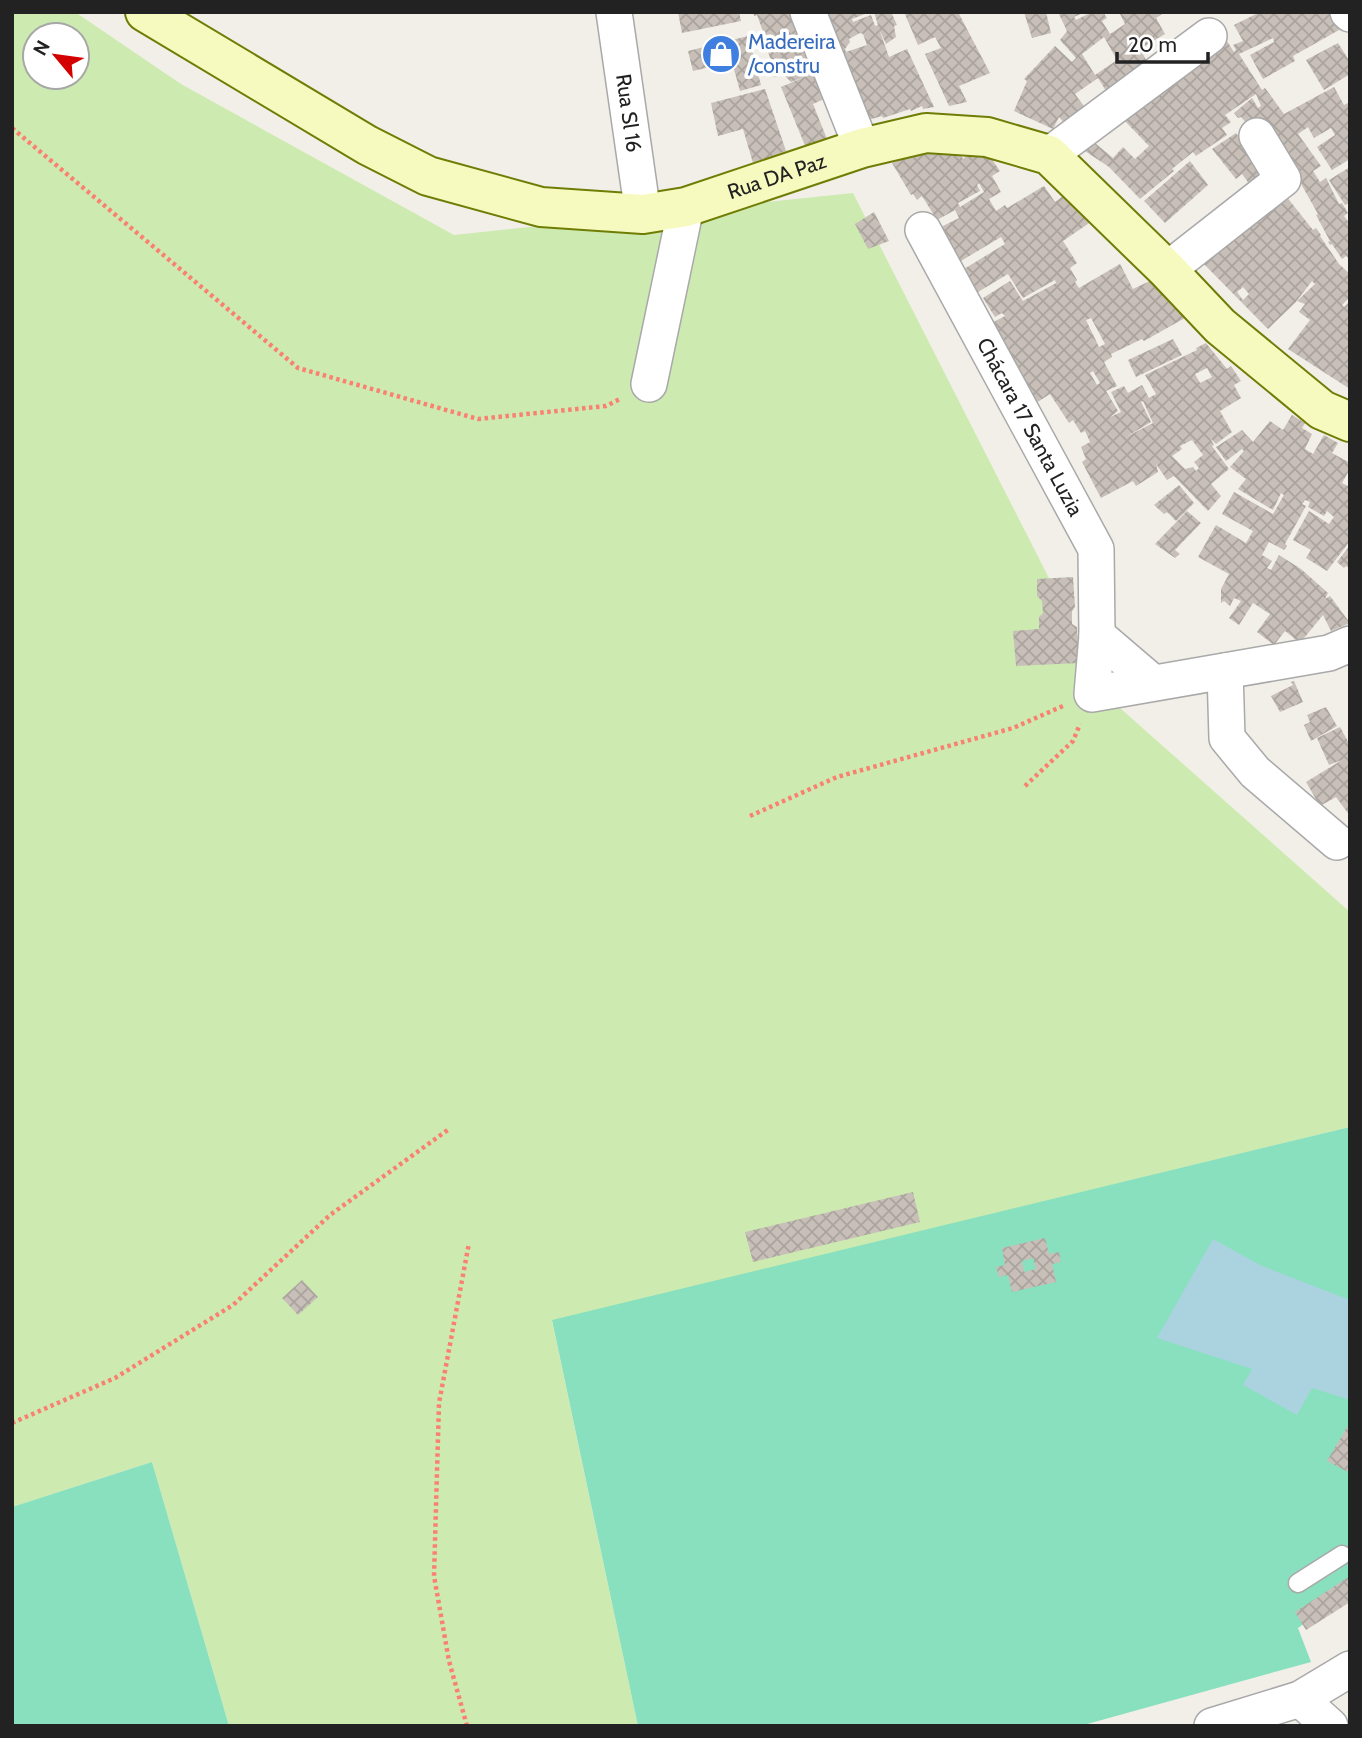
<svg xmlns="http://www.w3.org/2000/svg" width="1362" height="1738" viewBox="0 0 1362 1738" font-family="Cabin,sans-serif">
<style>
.grass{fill:#cdebb0;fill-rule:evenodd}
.pitch{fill:#88e0be}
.water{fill:#aad3df}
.building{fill:url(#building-cross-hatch);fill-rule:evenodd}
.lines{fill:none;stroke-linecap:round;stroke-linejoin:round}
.lane-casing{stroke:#a9a9a9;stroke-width:21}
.street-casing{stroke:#a9a9a9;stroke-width:38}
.secondary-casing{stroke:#707d05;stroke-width:42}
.path{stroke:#fa8072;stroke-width:4.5;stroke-dasharray:3.5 3.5;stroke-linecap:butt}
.lane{stroke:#fff;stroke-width:18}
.street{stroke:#fff;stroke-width:35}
.secondary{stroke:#f7fabf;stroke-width:38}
.labels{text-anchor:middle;stroke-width:7;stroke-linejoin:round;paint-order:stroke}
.shop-label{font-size:21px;fill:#366cbe;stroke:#fff;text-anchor:start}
.street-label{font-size:21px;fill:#222;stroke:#fff}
</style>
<defs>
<pattern id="building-cross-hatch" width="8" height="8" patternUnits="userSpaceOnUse" patternTransform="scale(1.75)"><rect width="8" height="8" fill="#c7bfb8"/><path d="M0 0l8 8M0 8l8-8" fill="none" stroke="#aba49e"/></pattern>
</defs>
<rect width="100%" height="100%" fill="#f2efe9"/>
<path class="grass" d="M12,12H75L181,84L454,235L853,193L1111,700L1350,912V1127L552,1321L638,1726H229L152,1462L12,1507ZM35,35H77V77H35Z"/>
<path class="pitch" d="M1350,1127V1592L1298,1628L1311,1662L1080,1726H638L552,1320Z
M152,1462L229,1726H12V1507Z"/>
<path class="water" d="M1213,1239L1262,1266L1350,1300V1400L1312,1388L1297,1415L1243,1385L1252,1369L1157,1338Z"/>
<path class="building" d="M678,12H739L741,21L682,33Z
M753,12H791L831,96L813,104L827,139L806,148L781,87L807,76L791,82L784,75L774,77L770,64L772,63L763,38L765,37L757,15L754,16Z
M816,12H870L852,19L853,22L871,15L875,26L878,25L874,12H891L897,25L894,26L896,37L886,44L879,29L889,57L907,49L934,107L923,109L922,106L911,111L910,109L883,118L882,116L861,122ZM860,33L863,34L867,45L846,52L845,49L850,42L849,39Z
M904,12H958L990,73L959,86L967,102L949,106L925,54L941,48L935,37L918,45Z
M1024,12H1046L1051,33L1032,38Z
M1058,12H1085L1074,17L1076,20L1092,12H1103L1107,18L1102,21L1110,34L1125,24L1119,12H1165L1156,18L1165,34L1140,49L1149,65L1108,94L1098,78L1075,94L1086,109L1068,127L1059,117L1053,129L1014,111L1027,81L1024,79L1055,46L1072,62L1076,58L1060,40L1067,31ZM1104,37L1117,60L1095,75L1082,54Z
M1260,12H1333L1339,30L1293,56L1295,61L1263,79L1250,55L1274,42L1273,38L1239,54L1262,90L1265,88L1284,114L1334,87L1344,105L1350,102V159L1332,170L1317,147L1335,135L1331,128L1314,138L1308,127L1298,134L1321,166L1313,171L1320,182L1326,178L1339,204L1342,203L1348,213L1344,216L1350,224V260L1346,256L1342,259L1332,244L1330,245L1328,242L1330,241L1316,215L1318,214L1300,182L1241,117L1238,118L1234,113L1252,98L1258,108L1261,106L1256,94L1225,115L1231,122L1222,128L1227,135L1196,156L1193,152L1172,169L1174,171L1140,199L1109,167L1079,147L1089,138L1113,158L1123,147L1135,159L1149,146L1123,119L1223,35L1234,52L1236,50L1233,45L1243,41L1234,25Z
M748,36L761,85L740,91L732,62L693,71L688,51Z
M1338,43L1350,62V74L1324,90L1306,60Z
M765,89L786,151L753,163L743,129L718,136L711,103Z
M1236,133L1253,156L1250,160L1253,164L1256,161L1273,177L1253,189L1242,174L1236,179L1212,149Z
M927,150L959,151L963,159L972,151L997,157L993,161L1000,171L992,176L1001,192L989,199L996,211L1005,205L1007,208L1044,186L1055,202L1067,193L1095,219L1063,241L1077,263L1070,268L1077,280L1075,282L1079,288L1120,264L1133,289L1152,280L1192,314L1144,341L1142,339L1111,354L1112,357L1104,362L1117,386L1106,391L1118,411L1110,417L1121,412L1111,392L1124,386L1128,393L1142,385L1149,398L1156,394L1145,375L1197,350L1196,348L1206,343L1227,369L1231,366L1241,381L1234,385L1241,398L1220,411L1232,432L1216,444L1210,438L1214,445L1212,446L1229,469L1211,484L1221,496L1208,511L1174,476L1167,480L1156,464L1158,472L1136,486L1133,481L1101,498L1082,462L1086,459L1081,447L1090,442L1085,431L1081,433L1073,420L1069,423L1050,394L1036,403L986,326L1005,316L1002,313L995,317L983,298L1010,281L1023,301L1056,283L1055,280L1023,298L1008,274L978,292L964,269L1005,244L1001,237L961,261L941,227L959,218L955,210L937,220L922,196L917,200L913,194L911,195L892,163ZM979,183L984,192L960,207L958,203L980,191L977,185ZM1091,318L1105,344L1099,347L1086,320ZM1207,368L1212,377L1200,383L1195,374ZM1093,371L1100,383L1097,385L1090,373ZM1143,401L1153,423L1126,437L1151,422L1141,402ZM1192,440L1203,455L1194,462L1199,468L1196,471L1193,467L1185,469L1172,456L1182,449L1180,446Z
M1190,161L1208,185L1165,223L1144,201Z
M1350,167V203L1345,205L1329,180Z
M1282,191L1313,230L1316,228L1321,235L1320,236L1339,264L1350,274V297L1342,305L1344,307L1350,301V389L1288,349L1310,320L1299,312L1305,304L1297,301L1315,284L1312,281L1295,303L1268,329L1196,256ZM1243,287L1249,294L1243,300L1237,292Z
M874,212L889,241L868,249L855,224Z
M1173,339L1182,355L1136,377L1128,360Z
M1292,415L1305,423L1302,428L1312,434L1305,449L1313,454L1324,435L1338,443L1332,453L1350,463V469L1342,483L1350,487V541L1327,571L1306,558L1311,550L1293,540L1309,511L1329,524L1334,517L1327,511L1324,516L1308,507L1310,502L1305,500L1302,504L1306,506L1285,544L1287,546L1284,550L1269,542L1262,555L1272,561L1267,568L1271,570L1279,555L1301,569L1328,593L1325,599L1330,596L1350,623L1331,631L1323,615L1300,643L1285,631L1274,645L1257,632L1270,614L1253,603L1239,625L1229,618L1241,601L1234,598L1230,606L1224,601L1221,603V589L1229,574L1198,557L1216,525L1246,543L1253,531L1222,514L1234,492L1273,514L1284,495L1281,493L1273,510L1238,489L1246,479L1230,467L1244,451L1242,449L1226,461L1216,447L1242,430L1253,442L1270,421L1283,430Z
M1179,485L1194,503L1176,521L1167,512L1164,514L1154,505Z
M1187,511L1201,523L1175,550L1180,554L1175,558L1155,544Z
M1350,545V569L1346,566L1344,568L1337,562Z
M1073,577L1075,607L1072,611V624L1077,627L1079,663L1016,666L1013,631L1039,629V617L1043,613L1042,601L1037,596V579Z
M1294,681L1303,702L1280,712L1271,696L1293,685L1291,682Z
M1326,707L1337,726L1311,741L1304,725L1310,722L1307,715Z
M1340,727L1350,745V816L1336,797L1320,806L1306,782L1342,760L1329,765L1317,738Z
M913,1192L920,1222L753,1262L745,1232Z
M1045,1238L1049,1254L1059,1252L1061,1262L1052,1264L1056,1282L1012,1292L1008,1275L999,1277L996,1267L1005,1265L1002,1248ZM1033,1258L1036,1269L1024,1272L1022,1261Z
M302,1280L318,1297L298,1315L282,1298Z
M1350,1422V1473L1327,1461Z
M1350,1576V1602L1306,1630L1295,1612Z"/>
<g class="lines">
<defs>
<path id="lane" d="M1298,1583L1342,1555"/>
<g id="street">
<path id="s1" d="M614,12L643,214"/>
<path d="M808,12L862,148"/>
<path d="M1348,12L1350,14"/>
<path d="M1049,155L1209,36"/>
<path id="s2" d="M923,230L1096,549L1097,635L1092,694L1329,653L1350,644"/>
<path d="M1167,270L1283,179L1257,136"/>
<path d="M649,384L686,207"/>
<path d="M1097,635L1152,682"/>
<path d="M1225,671L1227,738L1255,772L1337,842"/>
<path d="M1300,1699L1330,1726"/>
<path d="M1212,1726L1300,1699L1350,1669"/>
</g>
<g id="secondary">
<path id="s3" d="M145,12L367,145L428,176L541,207L643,214L686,207L862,148L926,133L987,137L1049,155L1167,270L1220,326L1322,410L1350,422"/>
</g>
</defs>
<use href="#lane" class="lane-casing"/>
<use href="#street" class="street-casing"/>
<use href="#secondary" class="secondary-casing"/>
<path class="path" d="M12,128L298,368L478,419L606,406L622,398
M1025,786L1073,741L1080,724
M750,816L837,777L1013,728L1063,706
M12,1423L115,1378L233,1305L330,1215L449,1129
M467,1726L449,1661L434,1576L439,1403L469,1243"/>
<use href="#lane" class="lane"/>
<use href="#street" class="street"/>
<use href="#secondary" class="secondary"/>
</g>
<defs>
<symbol id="shop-disc" viewBox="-11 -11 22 22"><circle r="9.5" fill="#3f7fe0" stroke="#fff"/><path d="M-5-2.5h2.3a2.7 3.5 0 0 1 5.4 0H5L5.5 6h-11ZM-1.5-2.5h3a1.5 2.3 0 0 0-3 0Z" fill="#fff"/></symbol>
</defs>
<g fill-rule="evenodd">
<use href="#shop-disc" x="699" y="32" width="44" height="44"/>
</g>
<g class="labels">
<g class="shop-label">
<text x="748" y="49">Madereira<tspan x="748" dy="24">/constru</tspan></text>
</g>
<g class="street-label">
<text dy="7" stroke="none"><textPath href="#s1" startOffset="102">Rua Sl 16</textPath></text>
<text dy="7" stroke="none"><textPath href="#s3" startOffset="686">Rua DA Paz</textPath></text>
<text dy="7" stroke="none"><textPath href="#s2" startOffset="224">Chácara 17 Santa Luzia</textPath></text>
</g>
</g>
<rect width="1362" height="1738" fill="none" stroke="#222222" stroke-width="28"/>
<g transform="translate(56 56) rotate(299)"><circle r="33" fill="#ffffff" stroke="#a7a7a7" stroke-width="2"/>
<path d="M0-5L12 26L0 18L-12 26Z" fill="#d40000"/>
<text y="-10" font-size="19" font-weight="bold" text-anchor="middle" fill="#222222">N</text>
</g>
<path d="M1117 52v10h91v-10" fill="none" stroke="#222222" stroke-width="3.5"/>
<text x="1128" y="52" font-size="21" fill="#222222" stroke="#ffffff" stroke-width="5" paint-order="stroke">20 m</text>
</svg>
